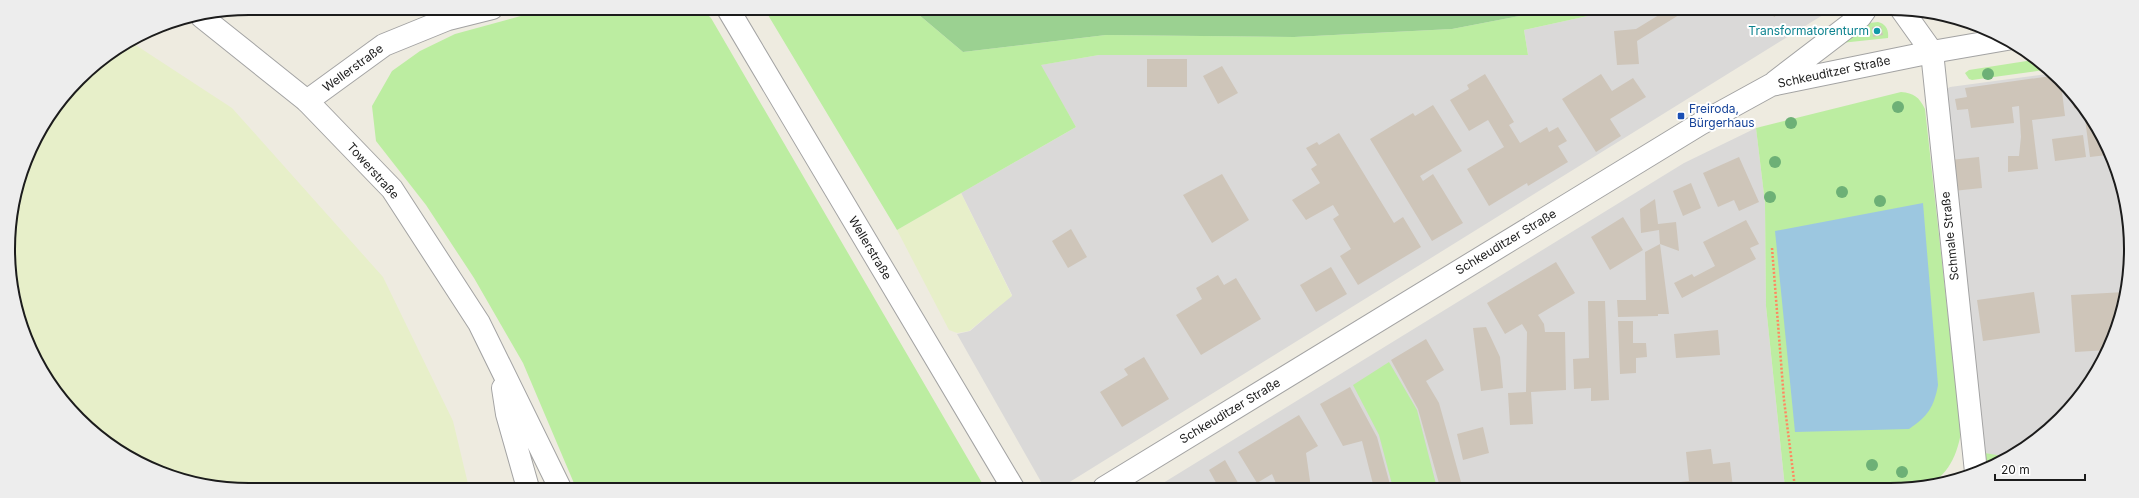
<svg xmlns="http://www.w3.org/2000/svg" width="2139" height="498" viewBox="0 0 2139 498" font-family="Inter,sans-serif">
<style>
.residential{fill:#dad9d8}
.farmland{fill:#e7efc9}
.grass{fill:#bceda1}
.forest{fill:#9bd191}
.water{fill:#9cc7e0}
.building{fill:#cec5b9}
.lines{fill:none;stroke-linecap:round;stroke-linejoin:round}
.minor-casing{stroke:#a3a3a3;stroke-width:24}
.tertiary-casing{stroke:#a3a3a3;stroke-width:24}
.path{stroke:#ff8760;stroke-width:2.5;stroke-dasharray:2 2;stroke-linecap:butt}
.minor{stroke:#fff;stroke-width:22}
.tertiary{stroke:#fff;stroke-width:22}
.tree{fill:#6db076}
.culture-dot{fill:#0f9aa8;stroke:#fff;stroke-width:1.5}
.transit-dot{fill:#1a4fb4;stroke:#fff;stroke-width:1.5}
.labels{text-anchor:middle;stroke-width:4;stroke-linejoin:round;paint-order:stroke}
.culture-label{font-size:12px;fill:#0d838f;stroke:#fff;text-anchor:end}
.street-label{font-size:12px;fill:#1c1c1c;stroke:#fff}
.transit-label{font-size:12px;fill:#164399;stroke:#fff;text-anchor:start}
.rim{fill:none;stroke:#1c1c1c;stroke-width:2}
</style>
<rect width="100%" height="100%" fill="#eeebe0"/>
<path class="residential" d="M1615,10H1831L1060,488L1044,487L957,334L970,331L1012,295L961,193L1076,127L1040,65L1099,55H1528L1524,30Z
M2048,74L2081,102L2123,187L2129,281L2106,356L2060,420L2008,457L1997,456L1985,453L1945,90L1950,87Z
M1756,128L1765,203L1766,306L1785,488H1155L1684,163Z"/>
<path class="farmland" d="M131,42L232,108L383,277L453,421L469,488H217L128,458L58,396L16,312L9,233L33,143L90,68Z
M961,193L1012,296L969,331L957,333L949,330L897,230Z"/>
<path class="grass" d="M550,8L702,9L711,18L985,488H576L523,363L474,278L426,205L376,141L372,106L392,71L420,51L455,34Z
M768,9H912L963,52L1106,35L1294,37L1452,29L1550,10H1615L1524,30L1528,55H1099L1041,65L1076,127L897,230L768,15Z
M1878,22C1886,24 1889,30 1888,38L1841,43L1869,23Z
M2033,60L2044,70L1972,80L1969,79L1965,73L1969,70Z
M1901,92C1914,93 1919,97 1925,109L1961,433C1956,459 1946,480 1919,488H1785L1766,306L1765,203L1756,128Z
M1389,362L1417,410L1437,488H1393L1379,435L1353,385Z
M1981,446L1985,453L2008,457L1992,467L1987,463Z"/>
<path class="forest" d="M912,9L1550,10L1452,29L1294,37L1106,35L963,52Z"/>
<path class="water" d="M1923,203L1938,385C1934,407 1928,416 1909,429L1795,432L1775,231Z"/>
<path class="building" d="M1667,10H1687L1637,41L1639,64L1617,65L1614,31L1636,29Z
M1770,10H1786L1774,17Z
M1881,26L1883,35L1873,37L1872,27Z
M1147,59H1187V87H1147Z
M1222,66L1238,93L1218,104L1203,76Z
M1485,74L1514,122L1509,125L1520,143L1547,127L1549,132L1558,127L1567,141L1558,146L1568,162L1528,186L1527,183L1489,206L1467,169L1504,147L1488,120L1469,131L1450,100L1469,89L1467,85Z
M1601,74L1612,91L1633,78L1646,97L1610,119L1621,136L1596,152L1562,99Z
M2051,76L2061,84L2065,116L2032,120L2038,169L2008,172V156H2019L2021,137L2019,106L2012,107L2014,123L1971,128L1968,109L1957,110L1955,99L1967,97L1965,88Z
M2072,94L2081,102L2107,155L2090,157L2084,111L2074,108Z
M1433,105L1462,151L1420,176L1423,181L1433,174L1463,223L1432,241L1370,139L1413,113L1415,116Z
M1339,133L1394,223L1403,217L1421,247L1358,285L1340,256L1351,249L1333,219L1339,215L1333,205L1306,220L1292,200L1320,183L1311,169L1317,165L1306,148L1317,142L1319,145Z
M2083,135L2086,157L2055,161L2052,139Z
M1739,157L1759,202L1739,211L1734,200L1718,207L1703,173Z
M1979,157L1982,188L1953,191L1950,160Z
M1222,174L1249,220L1212,243L1183,195Z
M1691,183L1701,208L1683,216L1673,191Z
M1655,199L1658,224L1676,222L1679,251L1660,244L1659,230L1641,233L1640,209Z
M1623,217L1643,250L1610,270L1591,237Z
M1746,220L1759,244L1750,248L1756,259L1682,298L1674,283L1692,274L1694,277L1715,266L1703,242Z
M1071,229L1087,257L1068,268L1052,241Z
M1660,244L1669,314H1658V316L1618,317L1617,300H1646L1645,252Z
M1556,262L1575,293L1538,315L1544,324L1545,332H1565L1566,390L1531,392L1533,424L1510,425L1508,393L1526,392L1527,332L1522,324L1505,334L1487,303Z
M1331,267L1347,294L1316,312L1300,285Z
M1218,275L1224,285L1236,278L1261,319L1201,355L1176,315L1202,299L1196,288Z
M2034,292L2040,333L1983,341L1977,300Z
M2125,292L2108,350L2075,352L2071,295Z
M1588,301H1605L1609,400L1591,401V388L1574,389L1573,359L1589,358Z
M1618,321H1633V343H1646L1647,357L1636,358V373L1620,374Z
M1486,327L1500,357L1503,388L1481,391L1473,328Z
M1718,330L1720,355L1676,358L1674,334Z
M1426,339L1444,370L1426,381L1439,403L1461,482L1440,487L1418,409L1391,360Z
M1144,357L1169,399L1122,427L1100,392L1128,375L1124,369Z
M1350,387L1377,437L1391,488H1374L1362,441L1343,446L1320,404Z
M1299,415L1318,446L1306,453L1311,488H1278L1272,474L1257,483L1238,452Z
M1483,427L1489,453L1463,460L1457,434Z
M1711,449L1713,464L1730,462L1733,488H1671V483L1689,481L1686,452Z
M1225,460L1241,488H1219L1209,470Z"/>
<g class="lines">
<defs>
<path id="minor" d="M728,9L1013,488
M1902,10L1932,52L1976,472
M1775,82L1860,17L1865,10
M307,101L384,45L448,19L492,8
M1104,488L1700,124L1771,85L1932,52L2007,39"/>
<path id="tertiary" d="M202,17L307,101L392,189L479,323L560,488
M503,388L507,414L528,488"/>
</defs>
<use href="#minor" class="minor-casing"/>
<use href="#tertiary" class="tertiary-casing"/>
<path class="path" d="M1772,248L1784,400L1795,488"/>
<use href="#minor" class="minor"/>
<use href="#tertiary" class="tertiary"/>
</g>
<g class="tree">
<circle cx="1988" cy="74" r="6"/>
<circle cx="1898" cy="107" r="6"/>
<circle cx="1791" cy="123" r="6"/>
<circle cx="1775" cy="162" r="6"/>
<circle cx="1842" cy="192" r="6"/>
<circle cx="1770" cy="197" r="6"/>
<circle cx="1880" cy="201" r="6"/>
<circle cx="1872" cy="465" r="6"/>
<circle cx="1902" cy="472" r="6"/>
</g>
<circle class="culture-dot" cx="1877" cy="31" r="4"/>
<rect class="transit-dot" x="1677" y="112" width="8" height="8" rx="2"/>
<g class="labels">
<g class="culture-label">
<text x="1869" y="35">Transformatorenturm</text>
</g>
<g class="street-label">
<text transform="translate(353 68) rotate(-36)" y="4">Wellerstraße</text>
<text transform="translate(1834 72) rotate(-12)" y="4">Schkeuditzer Straße</text>
<text transform="translate(373 171) rotate(48)" y="4">Towerstraße</text>
<text transform="translate(1950 236) rotate(-96)" y="4">Schmale Straße</text>
<text transform="translate(1506 242) rotate(-31)" y="4">Schkeuditzer Straße</text>
<text transform="translate(870 248) rotate(59)" y="4">Wellerstraße</text>
<text transform="translate(1230 411) rotate(-31)" y="4">Schkeuditzer Straße</text>
</g>
<g class="transit-label">
<text x="1689" y="113">Freiroda,<tspan x="1689" dy="14">Bürgerhaus</tspan></text>
</g>
</g>
<path d="M0 0H2139V498H0ZM249 15H1890A234 234 0 0 1 2124 249V249A234 234 0 0 1 1890 483H249A234 234 0 0 1 15 249V249A234 234 0 0 1 249 15Z" fill="#ededed" fill-rule="evenodd"/>
<path class="rim" d="M249 15H1890A234 234 0 0 1 2124 249V249A234 234 0 0 1 1890 483H249A234 234 0 0 1 15 249V249A234 234 0 0 1 249 15Z"/>
<path d="M1995 474v6h90v-6" fill="none" stroke="#1c1c1c" stroke-width="2"/>
<text x="2001" y="474" font-size="12" fill="#1c1c1c" stroke="#ffffff" stroke-width="3" paint-order="stroke">20 m</text>
</svg>
